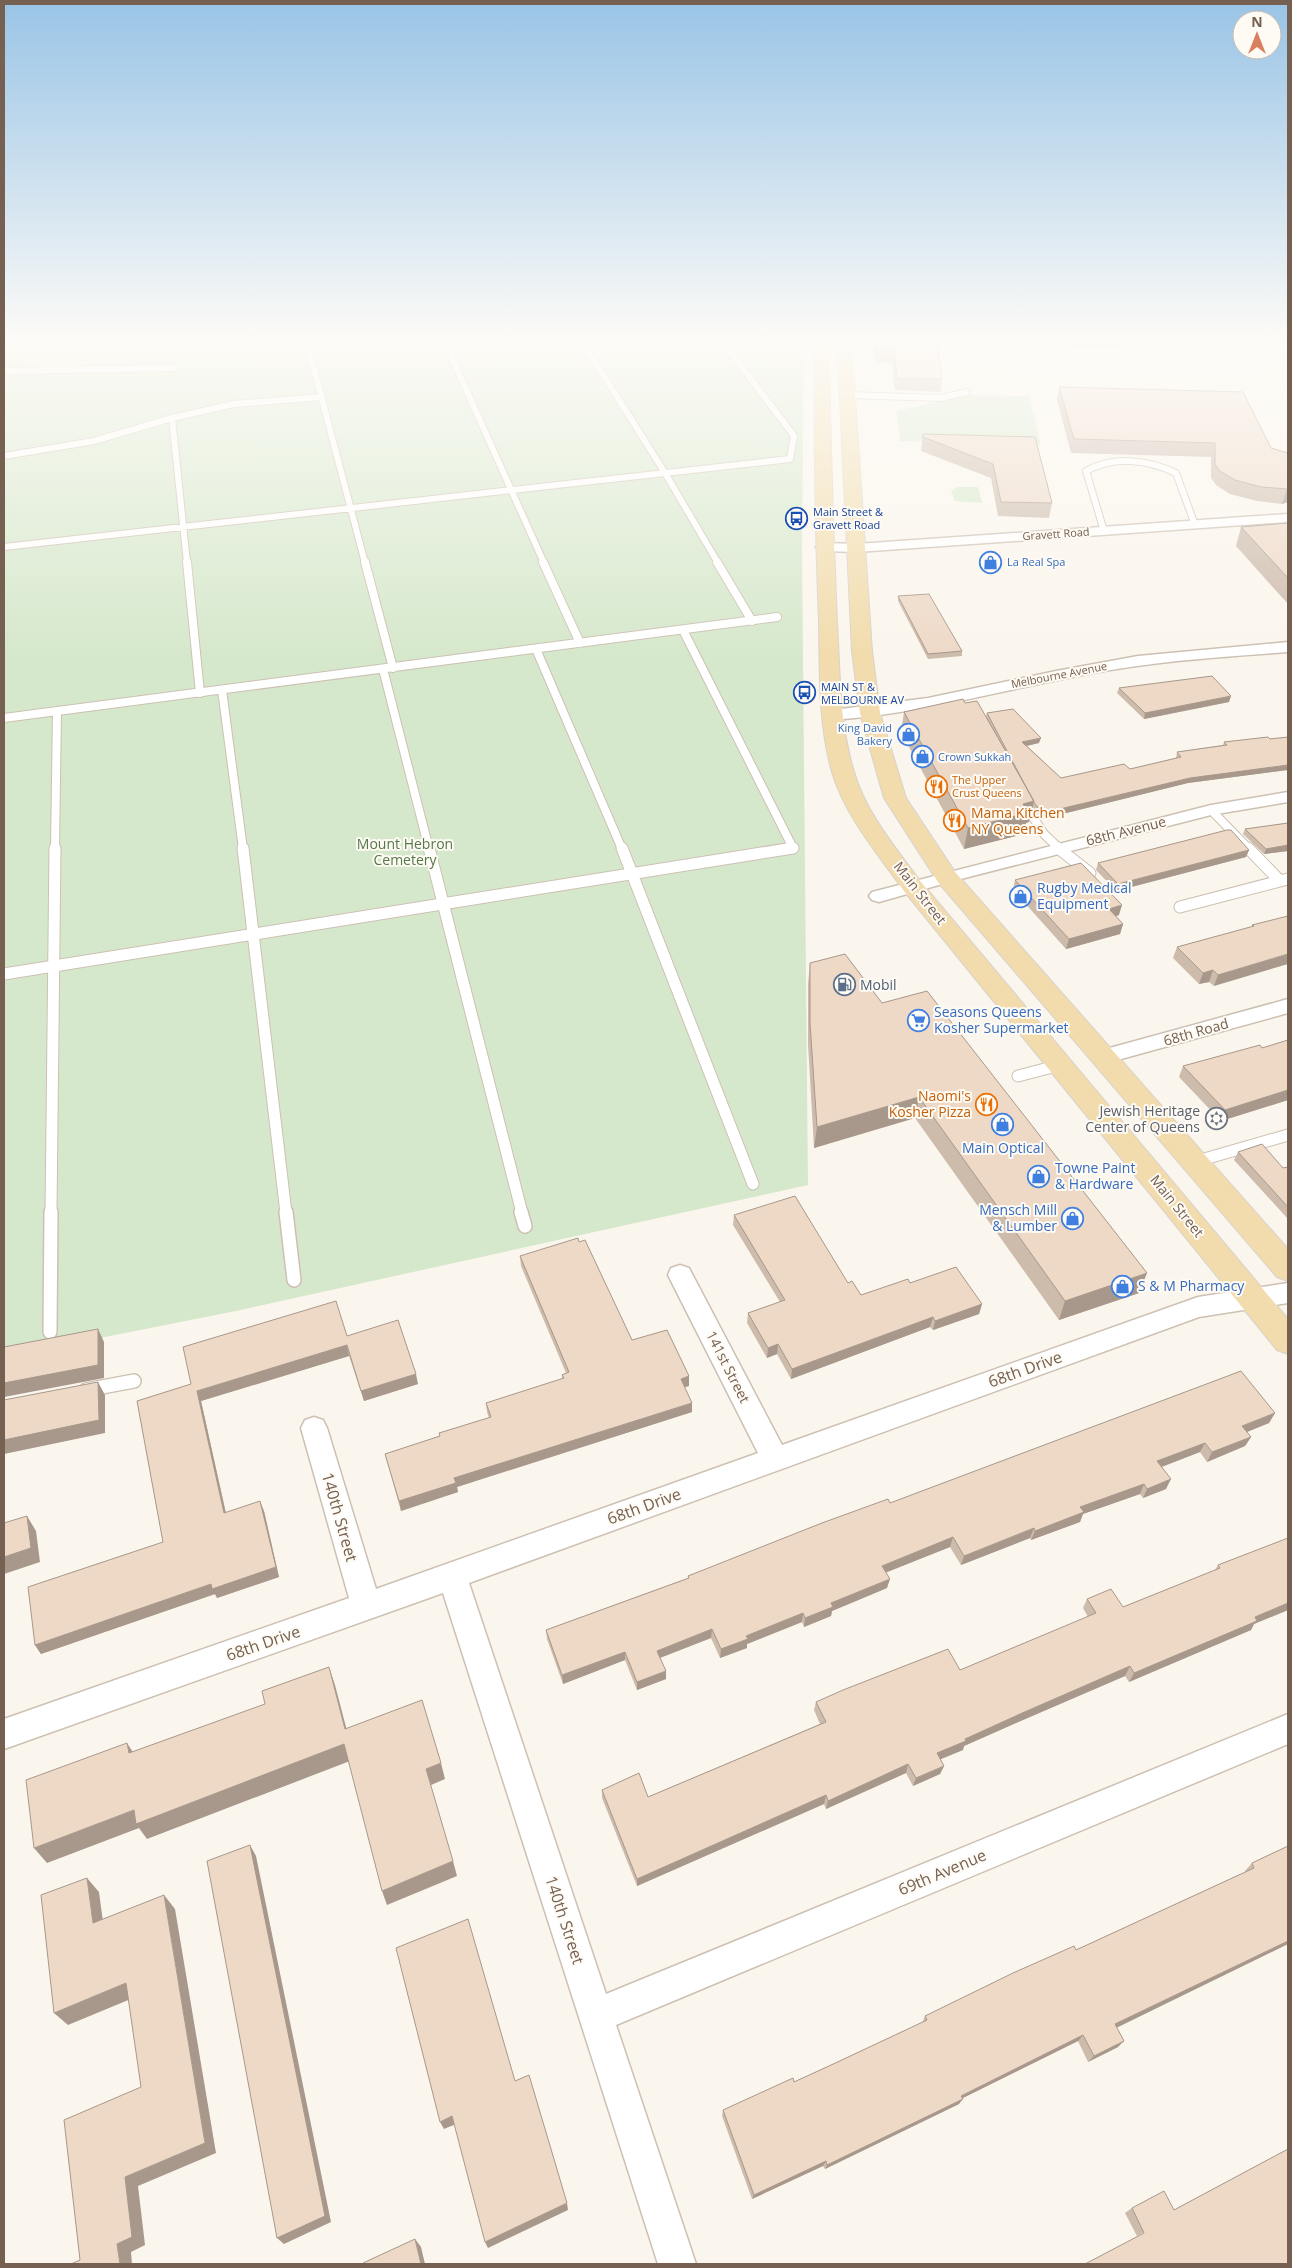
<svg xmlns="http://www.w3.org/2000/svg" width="1292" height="2268" viewBox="0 0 1292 2268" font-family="'Open Sans',sans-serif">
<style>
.green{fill:#d6e8cc}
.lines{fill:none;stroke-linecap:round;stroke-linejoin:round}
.service-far3-casing{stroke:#cdc0b3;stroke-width:8}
.service-far2-casing{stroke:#cdc0b3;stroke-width:10}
.service-far1-casing{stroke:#cdc0b3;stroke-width:13}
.service-casing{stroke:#cdc0b3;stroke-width:16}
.minor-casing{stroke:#cdc0b3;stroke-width:3}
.primary-casing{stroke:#d8d2ce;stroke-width:2}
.service-far3{stroke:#fff;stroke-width:6}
.service-far2{stroke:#fff;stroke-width:8}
.service-far1{stroke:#fff;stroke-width:11}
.service{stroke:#fff;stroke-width:13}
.minor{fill:#fff;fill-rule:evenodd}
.primary{fill:#f2dcad;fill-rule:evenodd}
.wall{fill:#cdbbab}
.shaded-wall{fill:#a7988b}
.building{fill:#eed9c7;stroke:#a7988b}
.labels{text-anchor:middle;stroke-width:4;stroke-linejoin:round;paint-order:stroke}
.far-transit-label{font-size:11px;fill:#164399;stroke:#fefaf4;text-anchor:start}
.far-street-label{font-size:11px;fill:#756051;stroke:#fefaf4}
.far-shop-label{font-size:11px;fill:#366cbe;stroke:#fefaf4;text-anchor:start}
.far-food-label{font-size:11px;fill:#c56008;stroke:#fefaf4;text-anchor:start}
.food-label{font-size:14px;fill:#c56008;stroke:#fefaf4;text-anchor:start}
.street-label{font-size:14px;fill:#756051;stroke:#fefaf4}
.park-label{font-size:14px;fill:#55794a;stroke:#fefaf4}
.shop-label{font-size:14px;fill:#366cbe;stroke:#fefaf4;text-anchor:start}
.service-label{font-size:14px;fill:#4e5e75;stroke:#fefaf4;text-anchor:start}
.worship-label{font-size:14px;fill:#5b616d;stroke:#fefaf4;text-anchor:end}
.near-street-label{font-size:16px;fill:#756051;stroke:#fefaf4}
</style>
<rect width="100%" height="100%" fill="#fbf6ed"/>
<path class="green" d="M4,338H804L802,552L808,1185L236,1311L4,1357Z
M965,395L1029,396L1041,445L900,441L897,411Z
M958,487H978L982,503L955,501L951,491Z"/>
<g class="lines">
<defs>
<path id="service-far3" d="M306,338L365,563
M443,338L544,563
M580,338L665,473L718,563
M4,371L174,368
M847,395L940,398L967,392
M172,418L187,563
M4,456L94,441L172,418L234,404L321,397
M1104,531L1086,471C1114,455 1148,460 1176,473L1195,525
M4,547L790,459L794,436L720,338"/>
<path id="service-far2" d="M187,562L200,693
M365,562L393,668
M543,562L580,643
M717,562L752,621
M683,630L793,848L787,849
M536,649L622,849
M383,669L429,849
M222,690L243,849
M4,718L777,617
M1023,802L1044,834L1060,849
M1211,810L1249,849
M55,849L57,711"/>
<path id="service-far1" d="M243,848L286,1213
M429,848L522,1213
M622,848L753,1184
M1058,848L1090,873
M1248,848L1280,881L1288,879
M1180,907L1280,881
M4,974L793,848
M1018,1076L1060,1065
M1194,1162L1288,1135
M51,1213L55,848"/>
<path id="service" d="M286,1212L294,1280
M521,1212L525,1226
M50,1332L51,1212
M86,1390L134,1381"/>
<path id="minor" d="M1288,514V522L857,552L823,551L816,547L823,543L857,544Z
M1288,642V652C1221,657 1154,661 1088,674C1002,690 919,714 831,720L825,719L823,715L825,711L928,698L1056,671L1138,656Z
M1288,792V802L1211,815L953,881L879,902L872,900L869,896L872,892L1211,805Z
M1288,999V1013L1103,1064L1095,1062L1092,1057L1095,1052Z
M680,1265L689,1268L782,1445L1198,1297L1288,1283V1303L1199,1317L469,1583L606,1994L1288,1714V1744L616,2025L696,2264H658L443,1593L4,1749V1719L349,1598L301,1428L305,1420L314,1417L323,1420L327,1428L376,1589L758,1453L668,1275L671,1268Z"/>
<path id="primary" d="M815,338H829C830,433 833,527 837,622C840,671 839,723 854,772C866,813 895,847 920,881L1288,1319V1354L1277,1350L904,891C878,854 845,816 832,772C818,723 820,671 819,621C815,527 814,433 815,338Z
M837,338H851L872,651L880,713L906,798L955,872L1288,1249V1281L1277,1277L938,882L884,798L860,713L852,651Z"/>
</defs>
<use href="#service-far3" class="service-far3-casing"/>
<use href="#service-far2" class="service-far2-casing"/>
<use href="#service-far1" class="service-far1-casing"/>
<use href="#service" class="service-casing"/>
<use href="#minor" class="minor-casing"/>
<use href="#primary" class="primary-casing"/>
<use href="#service-far3" class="service-far3"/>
<use href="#service-far2" class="service-far2"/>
<use href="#service-far1" class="service-far1"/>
<use href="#service" class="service"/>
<use href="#minor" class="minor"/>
<use href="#primary" class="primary"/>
</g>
<path class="wall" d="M873,338H1146L1145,343L1086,348L1084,346L1072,347L1069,344L1005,342V346L937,344L942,379L941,392L895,390L892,363H875Z
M1059,387L1288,453V502L1282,504L1257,501L1230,494L1216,485L1211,478V457L1071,453L1057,400Z
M923,434L1035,437L1052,503L1049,518L998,516L991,478L921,451Z
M1288,523V604L1236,546L1241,527Z
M898,596L962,651V656L928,659L898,601Z
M1119,688L1229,702L1144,719L1117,693Z
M965,703L986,717L987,713L1039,743L1027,746L1061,778L1130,769L1176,758L1177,752L1223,745L1224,742L1270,739L1288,737V770L1188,783L1042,819L1033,807L1029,822L1026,823L1024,834L964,849L901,732L904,712Z
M1288,823V851L1264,854L1243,834L1245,829Z
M1249,850L1246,857L1116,891L1096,870L1098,863Z
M1015,880L1119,915L1116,916L1123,924L1120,934L1066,949L1013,890Z
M1288,916L1214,986L1209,982L1199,984L1173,958L1177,947L1252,927V925Z
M810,963L882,1003L1139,1293L1059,1320L915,1118L814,1148L808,1044V984Z
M1288,1040V1100L1221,1121L1179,1077L1183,1066L1262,1048Z
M1238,1152L1283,1168L1288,1167V1219L1234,1160Z
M734,1215L861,1295L910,1283L982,1304L979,1314L933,1330L930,1327L791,1379L777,1354L767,1358L747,1323L748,1313L780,1302L733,1225Z
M520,1256L632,1340L689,1386L685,1387L692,1412L457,1487L458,1492L401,1511L385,1454L440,1436L439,1433L489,1418L487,1412L486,1403L562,1379V1375L566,1373L521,1266Z
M347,1336L418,1384L364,1401L349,1356L201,1401L226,1513L264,1511L279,1577L217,1598L215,1594L41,1654L35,1645L163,1542L137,1401Z
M1275,1413L1269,1423L1247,1432L1251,1437L1245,1446L1207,1462L1200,1452L1162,1467L1166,1489L1143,1498L1140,1494L1083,1514L1080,1522L1031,1540L1030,1538L961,1565L950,1547L886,1572L887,1588L832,1611L831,1616L804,1627L802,1622L747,1644V1648L720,1658L711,1638L660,1658L666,1671V1679L637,1690L625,1660L563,1684L547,1639L546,1630L688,1578V1576L890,1503Z
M1288,1538V1610L1254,1624L1251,1630L1129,1682L1125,1676L1016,1723L964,1746L963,1750L940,1759L944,1766L940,1774L913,1786L906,1773L826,1809L824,1804L637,1886L602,1798V1790L648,1797L820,1724L814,1710L816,1702L960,1670L1088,1617L1083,1608L1087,1599L1123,1607L1215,1570L1218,1565Z
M1288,1846V1944L1117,2027L1118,2047L1088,2062L1078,2041L962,2098L959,2104L825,2169L823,2166L752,2199L722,2116L723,2110L794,2082L922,2023L925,2016L1076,1950L1245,1872V1871L1252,1863Z
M1288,2149L1137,2236L1125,2213L1132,2208L1174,2210Z"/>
<path class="shaded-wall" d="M1074,338H1085L1084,346L1072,347Z
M1087,338H1146L1145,343L1086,348Z
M1287,489H1288V502L1282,504Z
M1231,696L1229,702L1144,719L1145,713Z
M1041,738L1039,743L1021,747L1022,742Z
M1288,765V770L1188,783L1042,819L1043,813L1190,778Z
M1034,801L1029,822L1026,823L1024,834L964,849L968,828L1023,804Z
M1288,845V851L1264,854L1266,849Z
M1249,850L1246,857L1116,891L1118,884Z
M1122,905L1119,915L1106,919L1109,909Z
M1123,924L1120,934L1066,949L1069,939Z
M1288,954V964L1214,986L1218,975Z
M1213,970L1209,982L1199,984L1203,973Z
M1288,1090V1100L1221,1121L1225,1110Z
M919,1097L915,1118L814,1148L817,1127Z
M1147,1273L1139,1293L1059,1320L1065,1301Z
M982,1304L979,1314L933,1330L935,1321Z
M933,1317L930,1327L791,1379L792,1369Z
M98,1329L104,1342V1378L4,1397V1383Z
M778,1344L777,1354L767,1358L768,1348Z
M347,1345L349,1356L201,1401L228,1523L224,1513L197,1391Z
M416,1374L418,1384L364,1401L361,1391Z
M689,1376V1386L681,1388V1379Z
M98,1382L105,1395V1433L4,1454V1440Z
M692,1403V1412L457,1487L458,1492L401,1511L399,1501L454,1478Z
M1275,1413L1269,1423L1237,1436L1242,1426Z
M1251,1437L1245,1446L1207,1462L1212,1452Z
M1205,1443L1200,1452L1153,1470L1157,1461Z
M1171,1479L1166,1489L1143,1498L1147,1489Z
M1144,1484L1140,1494L1083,1514L1080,1522L1031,1540L1035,1531L1080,1507Z
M260,1501L264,1511L279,1577L217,1598L215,1594L41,1654L35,1645L211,1584Z
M27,1516L36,1531L40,1562L4,1574V1557Z
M1034,1528L1030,1538L961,1565L964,1556Z
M953,1537L950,1547L880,1575L882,1566Z
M890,1579L887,1588L832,1611L831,1616L804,1627L805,1618L831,1603Z
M1288,1603V1610L1254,1624L1251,1630L1129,1682L1134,1673L1255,1617Z
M803,1613L802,1622L747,1644V1648L720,1658L721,1649L746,1636Z
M712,1629L711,1638L657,1659V1651Z
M625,1652V1660L563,1684L562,1675Z
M1130,1666L1125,1676L1016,1723L964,1746L963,1750L934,1762L937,1753L965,1739L1020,1714Z
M329,1667L335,1685L351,1746L345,1729Z
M666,1671V1679L637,1690V1682Z
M127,1743L138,1760L129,1753Z
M344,1744L350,1761L147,1839L139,1828L47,1863L34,1848L134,1810Z
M441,1763L445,1779L431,1785L426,1769Z
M908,1764L906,1773L826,1809L828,1801Z
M944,1766L940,1774L913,1786L916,1778Z
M826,1795L824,1804L637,1886V1879Z
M250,1845L256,1856L331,2222L284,2244L277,2238Z
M453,1861L457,1876L387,1905L382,1891Z
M87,1878L99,1892L105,1937L93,1923Z
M164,1895L175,1909L216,2153L138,2186L145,2245L131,2252L132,2264H120L117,2244L125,2177L205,2143Z
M1288,1941V1944L1110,2031L1115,2024Z
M126,1983L138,1996L68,2025L54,2013Z
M1083,2035L1078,2041L957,2101L961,2096Z
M1124,2041L1118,2047L1088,2062L1094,2056Z
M963,2099L959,2104L825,2169L827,2165Z
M452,2116L456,2124L444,2129L440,2122Z
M826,2161L823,2166L752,2199L754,2195Z
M567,2203L568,2210L488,2248L485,2242Z
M415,2239L421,2247L425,2264H421Z"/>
<path class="building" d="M875,338H936L942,379L897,378L894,351H876Z
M1059,387L1243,392L1271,448L1288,453V489L1261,487L1235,480L1220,471L1215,464V443L1074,439Z
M923,434L1035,437L1052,503L1001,502L993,464L923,437Z
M1288,523V578L1241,527Z
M929,594L962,651L928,654L898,596Z
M1212,676L1231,696L1145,713L1119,688Z
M963,699L965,703L977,701L1034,801L1023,804L1028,813L968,828L904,712Z
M1013,709L1041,738L1022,742L1061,778L1124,764L1130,769L1181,757L1177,752L1227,745L1224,742L1268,737L1270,739L1288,737V765L1190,778L1043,813L1035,804L987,713Z
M1288,823V845L1266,849L1245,829Z
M1227,830H1231L1249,850L1118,884L1098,863Z
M1081,863L1122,905L1109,909L1123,924L1069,939L1015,880Z
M1288,916V954L1218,975L1213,970L1203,973L1177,947L1254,926L1252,925Z
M845,954L882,1003L927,991L1147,1273L1065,1301L919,1097L817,1127L810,1023V963Z
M1288,1040V1090L1225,1110L1183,1066L1260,1045L1262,1048Z
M1262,1144L1283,1168L1288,1167V1207L1238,1152Z
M795,1196L848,1283L852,1281L861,1295L908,1279L910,1283L956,1267L982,1304L935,1321L933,1317L792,1369L778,1344L768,1348L748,1313L785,1300L734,1215Z
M578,1238L579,1242L585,1240L632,1340L667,1330L689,1376L681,1379L692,1403L454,1478L456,1483L399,1501L385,1454L440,1436L439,1433L491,1417L486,1403L564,1378L562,1375L569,1372L520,1256Z
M336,1301L347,1336L398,1320L416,1374L361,1391L347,1345L197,1391L224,1513L260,1501L276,1567L212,1589L211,1584L35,1645L28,1587L163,1542L137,1401L191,1384L183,1347Z
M98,1329V1365L4,1383V1347Z
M1241,1371L1275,1413L1242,1426L1251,1437L1212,1452L1205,1443L1157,1461L1171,1479L1147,1489L1144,1484L1080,1507L1084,1512L1035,1531L1034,1528L964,1556L953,1537L882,1566L890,1579L831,1603L833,1607L805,1618L803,1613L746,1636L748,1639L721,1649L712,1629L657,1651L666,1671L637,1682L625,1652L562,1675L546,1630L689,1578L688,1576L822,1523L888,1499L890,1503Z
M98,1382L99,1420L4,1440V1400Z
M27,1516L31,1548L4,1557V1523Z
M1288,1538V1603L1255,1617L1257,1621L1134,1673L1130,1666L1020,1714L965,1739L966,1741L937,1753L944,1766L916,1778L908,1764L828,1801L826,1795L637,1879L602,1790L639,1773L648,1797L826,1722L816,1702L843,1690L948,1649L960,1670L1096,1613L1087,1599L1111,1589L1123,1607L1220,1568L1218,1565Z
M329,1667L345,1729L422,1700L441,1763L426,1769L453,1861L382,1891L344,1744L136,1824L134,1810L34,1848L26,1780L127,1743L129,1753L265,1704L262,1691Z
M250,1845L325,2216L277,2238L207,1861Z
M1288,1846V1941L1115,2024L1124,2041L1094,2056L1083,2035L961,2096L963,2099L827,2165L826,2161L754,2195L723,2110L793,2078L794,2082L829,2066L927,2020L925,2016L1013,1973L1074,1946L1076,1950L1254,1868L1252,1863Z
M87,1878L93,1923L164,1895L205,2143L125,2177L132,2237L117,2244L120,2264H71L80,2260L64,2120L141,2087L126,1983L54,2013L41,1895Z
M468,1919L515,2081L529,2075L567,2203L485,2242L452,2116L440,2122L396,1948Z
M1288,2149V2264H1085L1144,2233L1132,2208L1164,2191L1174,2210Z
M415,2239L421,2264H363V2263Z"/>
<linearGradient id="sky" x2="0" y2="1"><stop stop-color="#99c4e6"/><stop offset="0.52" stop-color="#fdfbf7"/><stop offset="1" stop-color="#fdfbf7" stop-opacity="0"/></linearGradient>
<rect width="1292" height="655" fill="url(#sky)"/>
<defs>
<symbol id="bus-ring" viewBox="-11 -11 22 22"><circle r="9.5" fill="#fefaf4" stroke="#1a4fb4" stroke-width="1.5"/><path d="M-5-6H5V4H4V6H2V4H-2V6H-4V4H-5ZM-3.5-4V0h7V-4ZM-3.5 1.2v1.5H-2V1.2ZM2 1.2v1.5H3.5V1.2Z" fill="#1a4fb4"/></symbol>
<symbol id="shop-ring" viewBox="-11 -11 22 22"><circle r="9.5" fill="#fefaf4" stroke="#3f7fe0" stroke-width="1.5"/><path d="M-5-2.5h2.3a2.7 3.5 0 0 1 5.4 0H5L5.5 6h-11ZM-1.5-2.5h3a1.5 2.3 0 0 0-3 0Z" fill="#3f7fe0"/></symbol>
<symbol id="restaurant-ring" viewBox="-11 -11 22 22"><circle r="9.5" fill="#fefaf4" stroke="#e8710a" stroke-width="1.5"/><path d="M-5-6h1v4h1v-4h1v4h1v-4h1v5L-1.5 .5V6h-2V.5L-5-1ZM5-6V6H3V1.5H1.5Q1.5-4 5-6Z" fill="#e8710a"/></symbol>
<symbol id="fuel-ring" viewBox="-11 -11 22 22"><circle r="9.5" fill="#fefaf4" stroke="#5c6f8a" stroke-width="1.5"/><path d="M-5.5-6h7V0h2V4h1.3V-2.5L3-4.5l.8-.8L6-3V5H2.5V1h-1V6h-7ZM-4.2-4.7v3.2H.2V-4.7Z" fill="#5c6f8a"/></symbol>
<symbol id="supermarket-ring" viewBox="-11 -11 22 22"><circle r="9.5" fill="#fefaf4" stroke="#3f7fe0" stroke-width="1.5"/><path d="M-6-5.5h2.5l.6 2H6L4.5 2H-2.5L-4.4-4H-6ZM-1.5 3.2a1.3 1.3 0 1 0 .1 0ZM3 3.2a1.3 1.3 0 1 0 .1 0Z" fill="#3f7fe0"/></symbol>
<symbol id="synagogue-ring" viewBox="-11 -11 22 22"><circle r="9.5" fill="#fefaf4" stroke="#6b7280" stroke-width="1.5"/><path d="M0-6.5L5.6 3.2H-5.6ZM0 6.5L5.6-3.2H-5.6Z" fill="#6b7280"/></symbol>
</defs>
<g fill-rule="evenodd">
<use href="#bus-ring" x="784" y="506" width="25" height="25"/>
<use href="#shop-ring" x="978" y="550" width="25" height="25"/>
<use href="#bus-ring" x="792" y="680" width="25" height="25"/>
<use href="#shop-ring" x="896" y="722" width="25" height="25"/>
<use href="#shop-ring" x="910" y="744" width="25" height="25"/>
<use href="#restaurant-ring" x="924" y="774" width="25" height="25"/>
<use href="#restaurant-ring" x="942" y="808" width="25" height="25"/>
<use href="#shop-ring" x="1008" y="884" width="25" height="25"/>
<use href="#fuel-ring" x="832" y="972" width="25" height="25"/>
<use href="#supermarket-ring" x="906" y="1008" width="25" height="25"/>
<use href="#restaurant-ring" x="974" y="1092" width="25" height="25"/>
<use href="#synagogue-ring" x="1204" y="1106" width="25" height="25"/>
<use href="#shop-ring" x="990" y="1112" width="25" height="25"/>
<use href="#shop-ring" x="1026" y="1164" width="25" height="25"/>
<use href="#shop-ring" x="1060" y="1206" width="25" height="25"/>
<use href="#shop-ring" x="1110" y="1274" width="25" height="25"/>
</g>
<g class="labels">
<g class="far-transit-label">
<text x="813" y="516">Main Street &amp;<tspan x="813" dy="13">Gravett Road</tspan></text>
<text x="821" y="691">MAIN ST &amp;<tspan x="821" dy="13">MELBOURNE AV</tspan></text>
</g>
<g class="far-street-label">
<text transform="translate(1056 534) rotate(-4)" y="4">Gravett Road</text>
<text transform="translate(1059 675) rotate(-11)" y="4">Melbourne Avenue</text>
</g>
<g class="far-shop-label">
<text x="1007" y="566">La Real Spa</text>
<text x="892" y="732" text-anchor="end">King David<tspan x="892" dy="13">Bakery</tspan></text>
<text x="938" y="761">Crown Sukkah</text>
</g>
<g class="far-food-label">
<text x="952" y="784">The Upper<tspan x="952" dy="13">Crust Queens</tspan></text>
</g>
<g class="food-label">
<text x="971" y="818">Mama Kitchen<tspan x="971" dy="16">NY Queens</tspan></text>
<text x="971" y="1101" text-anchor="end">Naomi's<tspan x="971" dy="16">Kosher Pizza</tspan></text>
</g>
<g class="street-label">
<text transform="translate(1126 831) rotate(-14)" y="5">68th Avenue</text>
<text transform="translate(920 893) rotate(52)" y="5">Main Street</text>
<text transform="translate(1196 1032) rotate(-16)" y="5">68th Road</text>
<text transform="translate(1177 1206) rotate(51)" y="5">Main Street</text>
<text transform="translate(728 1367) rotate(63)" y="5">141st Street</text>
</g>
<g class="park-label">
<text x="405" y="849">Mount Hebron<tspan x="405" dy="16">Cemetery</tspan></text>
</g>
<g class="shop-label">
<text x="1037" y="893">Rugby Medical<tspan x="1037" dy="16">Equipment</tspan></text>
<text x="934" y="1017">Seasons Queens<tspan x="934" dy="16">Kosher Supermarket</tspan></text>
<text x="1003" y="1153" text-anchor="middle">Main Optical</text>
<text x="1055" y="1173">Towne Paint<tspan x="1055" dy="16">&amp; Hardware</tspan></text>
<text x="1057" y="1215" text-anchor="end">Mensch Mill<tspan x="1057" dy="16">&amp; Lumber</tspan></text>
<text x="1138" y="1291">S &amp; M Pharmacy</text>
</g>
<g class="service-label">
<text x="860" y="990">Mobil</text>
</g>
<g class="worship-label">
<text x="1200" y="1116">Jewish Heritage<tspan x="1200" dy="16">Center of Queens</tspan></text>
</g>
<g class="near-street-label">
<text transform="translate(1025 1369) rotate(-20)" y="6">68th Drive</text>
<text transform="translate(644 1506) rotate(-20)" y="6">68th Drive</text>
<text transform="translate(340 1517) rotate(74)" y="6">140th Street</text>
<text transform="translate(263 1643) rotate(-19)" y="6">68th Drive</text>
<text transform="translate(942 1872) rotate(-23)" y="6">69th Avenue</text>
<text transform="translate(565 1920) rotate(72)" y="6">140th Street</text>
</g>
</g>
<rect width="1292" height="2268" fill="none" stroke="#756051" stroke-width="10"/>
<g transform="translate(1257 35)"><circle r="24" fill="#fefaf4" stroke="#c7bcb3"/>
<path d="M0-4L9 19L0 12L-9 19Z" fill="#d8805f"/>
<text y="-8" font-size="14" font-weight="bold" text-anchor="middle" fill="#756051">N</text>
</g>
</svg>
